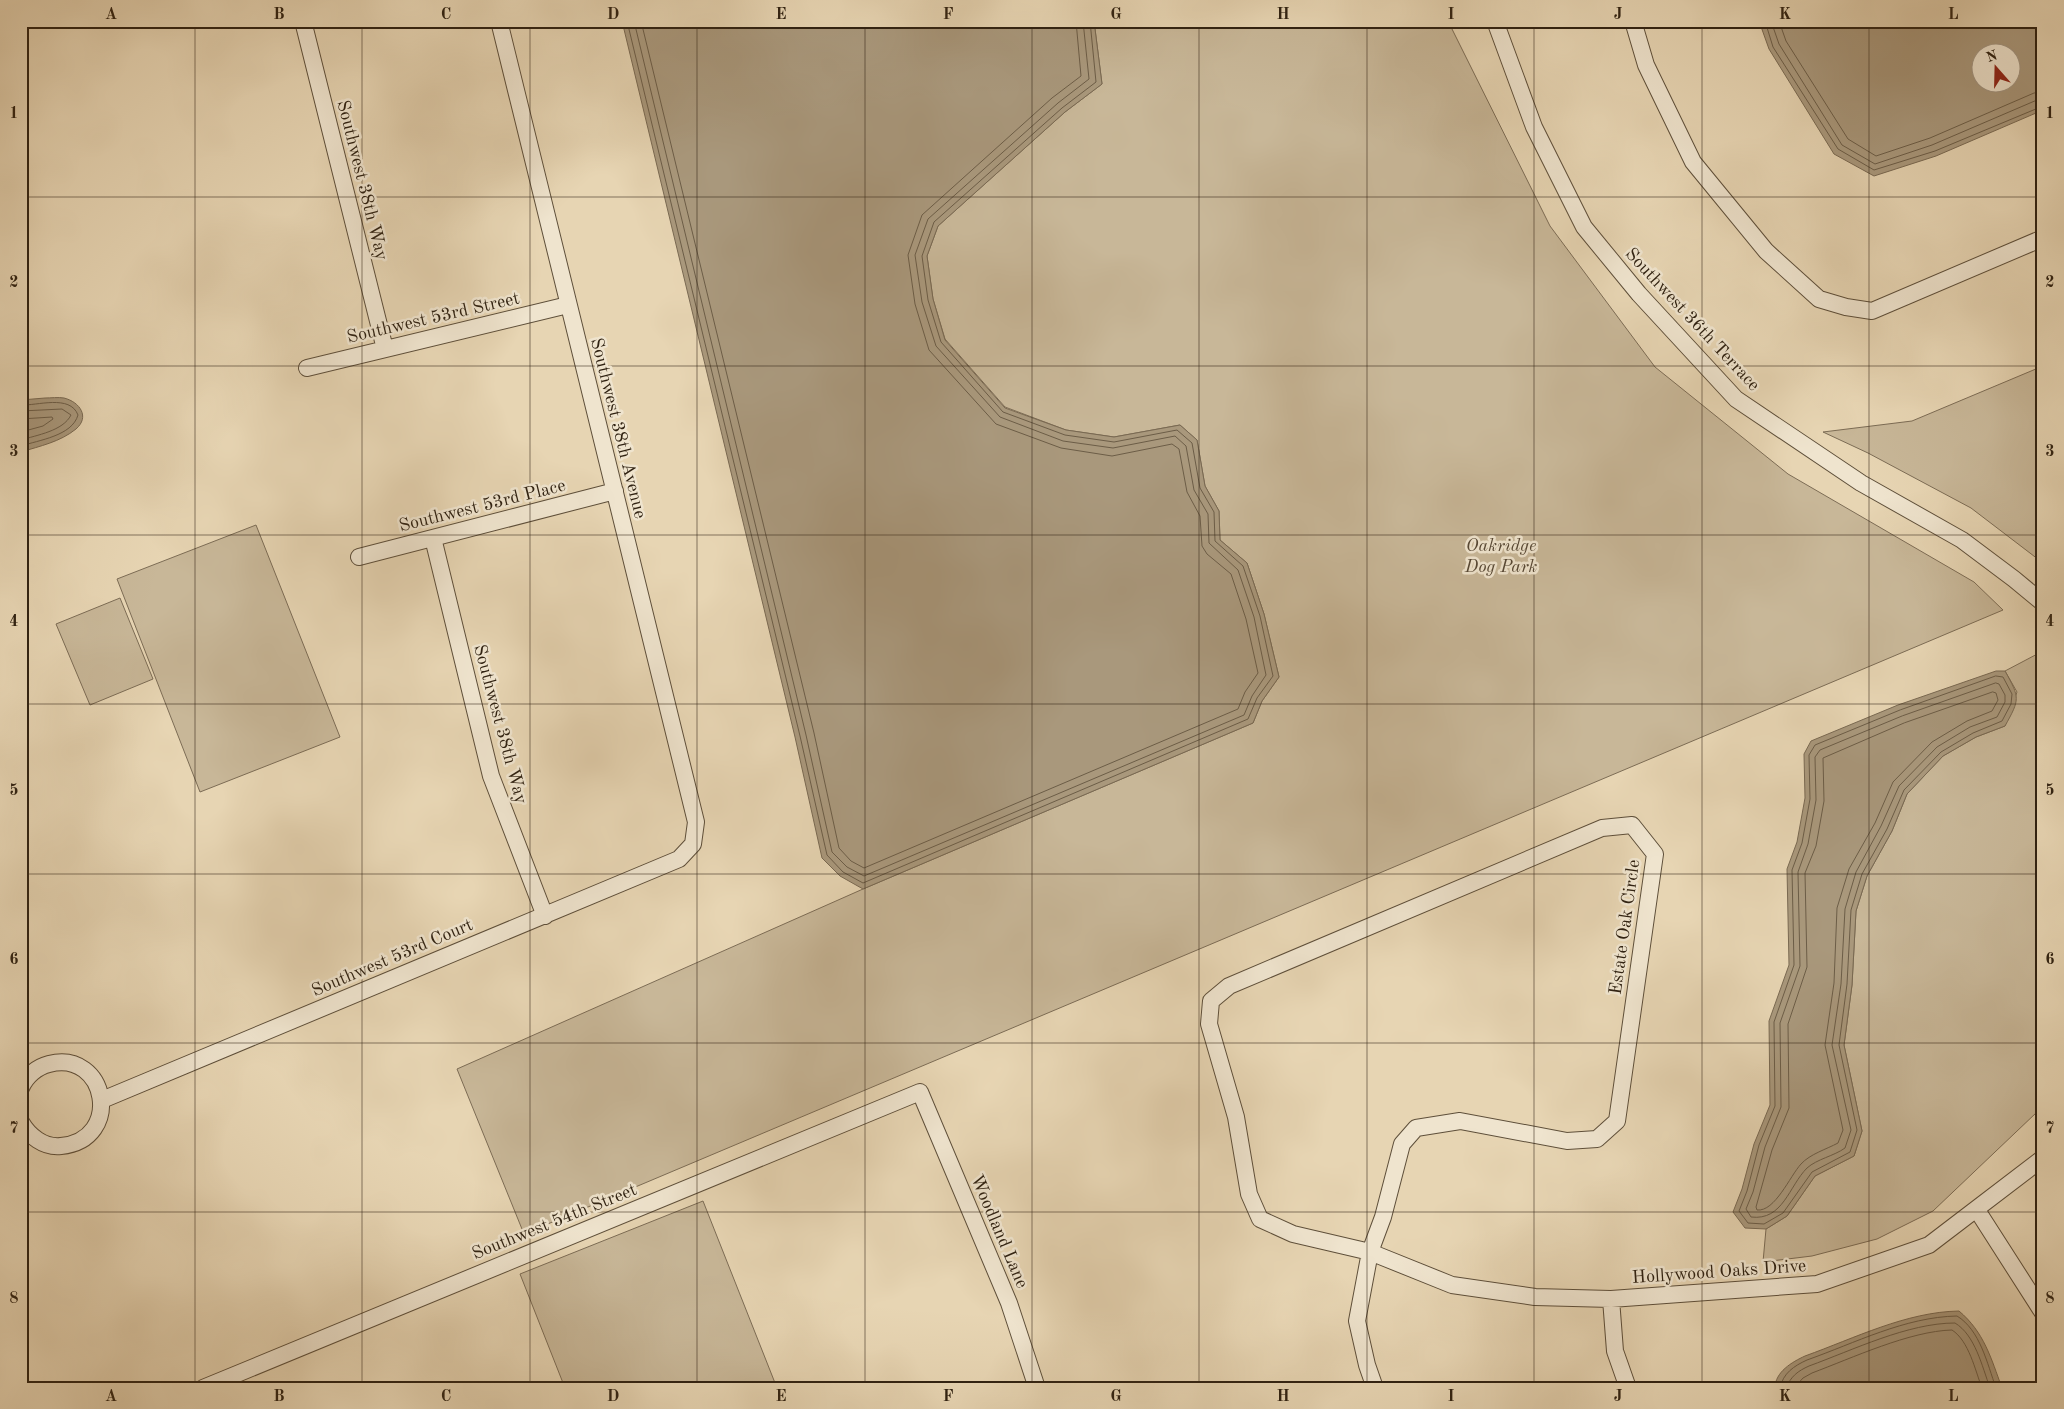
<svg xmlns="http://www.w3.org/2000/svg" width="2064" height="1409" viewBox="0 0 2064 1409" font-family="'Old Standard TT',serif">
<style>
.green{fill:#c8b798;stroke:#7c6c55}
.water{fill:#a9987c;stroke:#796952;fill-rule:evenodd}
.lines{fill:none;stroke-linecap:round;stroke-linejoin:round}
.shore{stroke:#6c5d47;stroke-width:1}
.street-casing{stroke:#5e4f3a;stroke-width:18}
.street{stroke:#efe4ce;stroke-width:16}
.grid{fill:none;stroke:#302212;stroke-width:1;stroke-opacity:0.55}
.labels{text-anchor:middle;stroke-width:5;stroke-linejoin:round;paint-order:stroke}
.street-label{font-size:18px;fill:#302212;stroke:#efe4ce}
.park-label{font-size:18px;font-style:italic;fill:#564734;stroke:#efe4ce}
.neatline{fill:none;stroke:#302212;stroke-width:2}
.grid-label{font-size:16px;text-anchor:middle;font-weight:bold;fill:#302212}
</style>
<rect width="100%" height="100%" fill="#e7d5b3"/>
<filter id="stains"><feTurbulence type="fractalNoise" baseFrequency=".004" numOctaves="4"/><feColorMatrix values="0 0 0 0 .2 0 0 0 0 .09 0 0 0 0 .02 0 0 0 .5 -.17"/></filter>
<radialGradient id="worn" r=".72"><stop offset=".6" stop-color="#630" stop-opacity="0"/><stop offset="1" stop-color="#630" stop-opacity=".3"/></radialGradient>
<path class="green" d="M1094,21H1448L1550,226L1655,367L1788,474L1974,582L2003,610L524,1234L457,1069L863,889L1253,723L1262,701L1279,677L1264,614L1247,563L1220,540L1219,511L1205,486L1197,440L1180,425L1114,437L1066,430L1005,407L945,339L933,299L927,256L938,226L1065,112L1102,84Z
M2043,366V563L1971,508L1868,453L1823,432L1912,421Z
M256,525L340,737L200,792L117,579Z
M120,598L153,679L90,705L56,624Z
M2043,651V1094L2036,1113L1933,1211L1877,1239L1812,1256L1763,1262L1766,1229L1787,1216L1815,1176L1854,1156L1862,1131L1844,1045L1852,985L1856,911L1867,876L1892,831L1907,794L1943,756L1976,737L2005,726L2017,692L2005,671Z
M703,1201L777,1388H565L520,1274Z"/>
<path class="water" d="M622,21H1094L1102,84L1065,112L938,226L927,256L933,299L945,340L1005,408L1066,430L1114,437L1180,425L1197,440L1205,486L1219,511L1220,540L1247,563L1264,614L1279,677L1262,701L1253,723L863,889L840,876L822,858L795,737Z
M1759,21H2043V110L1936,156L1874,176L1834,154L1769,49ZM1982,52H2012V82H1982Z
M45,398C51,398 58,397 64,398C80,402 90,417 76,429C60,442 40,446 21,452V400Z
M1996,671H2005C2020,698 2020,699 2005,726L1976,737L1943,756L1907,794L1892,831L1867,876L1856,911L1852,985L1844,1045L1862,1131L1854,1156L1815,1176L1787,1216L1766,1229L1745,1228L1733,1212L1742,1189L1754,1144L1770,1105L1769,1021L1789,965L1787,869L1797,842L1805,798L1804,754L1811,741L1898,705Z
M1959,1311C1984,1332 1991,1358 2002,1388H1775C1775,1372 1792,1362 1805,1356C1855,1338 1906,1312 1959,1311Z"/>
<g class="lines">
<path class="shore" d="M627,21L800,736L827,855L843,872L863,883L1248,719L1257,698L1273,676L1260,616L1243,566L1215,541L1214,512L1200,488L1192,443L1177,430L1114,442L1065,435L1003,412L941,342L928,300L922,256L934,222L1062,108L1096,82L1090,21
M634,21L806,735L832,852L847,867L864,876L1244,715L1252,696L1266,675L1254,617L1238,570L1209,543L1208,514L1194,490L1186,446L1175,436L1113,448L1063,441L1000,417L936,346L922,302L915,255L928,219L1058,103L1089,79L1083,21
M641,21L814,733L839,848L851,861L864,868L1238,709L1245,692L1258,673L1246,619L1231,574L1207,554L1202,546L1200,516L1187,492L1179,449L1172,444L1112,456L1061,448L996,424L929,350L915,304L908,255L922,215L1052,98L1081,76L1076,21
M1765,21L1773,47L1838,149L1874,170L1935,151L2043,106
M1771,21L1779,44L1842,145L1875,164L1932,145L2037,100L2043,99
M1779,21L1786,41L1848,139L1876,156L1930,138L2034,93L2043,92
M21,405C37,406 70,394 78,415C72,436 39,440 21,446
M21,411L62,409L71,415C63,431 37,435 21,440
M21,419L52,417L53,419L43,426L21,432
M1996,676L2003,677L2012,694L2011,704L2002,721L1973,733L1941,752L1904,790L1887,829L1862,874L1851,910L1847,984L1839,1045L1857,1130L1850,1152L1812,1172L1783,1213L1764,1224L1748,1223L1739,1211L1747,1191L1759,1145L1775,1106L1774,1022L1794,965L1792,870L1802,843L1810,799L1809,755L1815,745L1900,710Z
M1996,683L1999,684L2005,695V702L1997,717L1970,727L1937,747L1899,786L1881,826L1856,872L1845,909L1841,984L1832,1045L1851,1130L1845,1148C1834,1156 1817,1159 1807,1168C1789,1186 1783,1221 1751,1217L1746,1209L1753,1192L1765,1147L1781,1107L1780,1023L1800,966L1798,872L1808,844L1816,800L1815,757L1820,750L1902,716Z
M1993,692L1996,693L1998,700L1992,711L1967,721L1932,742L1893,782L1875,823L1849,869L1837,908L1834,983L1825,1045L1843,1130L1838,1143C1827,1149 1810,1154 1801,1164C1790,1176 1775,1212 1757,1210L1756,1207L1772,1150L1789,1108L1788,1024L1807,967L1805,873L1816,846L1824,801L1823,758L1904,723Z
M1780,1388C1783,1373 1794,1366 1807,1360C1855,1343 1905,1317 1957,1316C1980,1330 1987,1363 1996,1388
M1786,1388C1791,1376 1798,1371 1809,1366C1853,1350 1908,1323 1955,1323C1975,1335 1982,1366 1990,1388
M1794,1388L1803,1378L1812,1373C1852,1358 1910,1331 1952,1330C1969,1341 1975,1370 1982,1388"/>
<defs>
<path id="street" d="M303,21L385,349
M1495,21L1534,127L1584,227L1639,294L1736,399L1861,483L1962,540L2014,579L2043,603
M1633,21L1646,65L1693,162L1766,251L1819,299L1846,307L1872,311L2043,238
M307,368L568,305
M433,538L491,776L545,916
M359,557L615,491
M1632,825L1655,854L1617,1121L1597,1139L1567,1141L1460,1121L1416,1128L1402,1144L1383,1217L1370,1252L1293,1234L1260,1219L1249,1194L1236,1117L1209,1024L1211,1001L1229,986L1602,828Z
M21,1088C26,1076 37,1067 49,1064C107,1049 124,1140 61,1146C44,1148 29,1136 21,1122
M102,1100L679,859L693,844L696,822L499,21
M1977,1210L2043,1313
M1611,1299L1615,1351L1628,1388
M203,1388L920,1092L1009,1303L1037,1388
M1375,1388L1367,1365L1357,1321L1370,1252L1452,1285L1535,1297L1611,1299L1817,1284L1929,1245L2043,1158"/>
</defs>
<use href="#street" class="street-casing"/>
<use href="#street" class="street"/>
</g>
<path class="grid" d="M195,21V1388M362,21V1388M530,21V1388M697,21V1388M865,21V1388M1032,21V1388M1199,21V1388M1367,21V1388M1534,21V1388M1702,21V1388M1869,21V1388M21,197H2043M21,366H2043M21,535H2043M21,704H2043M21,874H2043M21,1043H2043M21,1212H2043"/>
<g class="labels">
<g class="street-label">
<text transform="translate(363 180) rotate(76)" y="6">Southwest 38th Way</text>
<text transform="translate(433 317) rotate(-13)" y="6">Southwest 53rd Street</text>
<text transform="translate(1693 319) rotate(47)" y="6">Southwest 36th Terrace</text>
<text transform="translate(619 428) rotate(76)" y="6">Southwest 38th Avenue</text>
<text transform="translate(482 505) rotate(-14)" y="6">Southwest 53rd Place</text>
<text transform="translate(501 724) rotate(75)" y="6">Southwest 38th Way</text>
<text transform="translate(1624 927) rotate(-82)" y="6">Estate Oak Circle</text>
<text transform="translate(392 957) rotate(-23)" y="6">Southwest 53rd Court</text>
<text transform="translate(554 1221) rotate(-22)" y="6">Southwest 54th Street</text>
<text transform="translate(1000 1231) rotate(67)" y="6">Woodland Lane</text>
<text transform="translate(1719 1271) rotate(-4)" y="6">Hollywood Oaks Drive</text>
</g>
<g class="park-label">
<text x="1501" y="551">Oakridge<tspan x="1501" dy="21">Dog Park</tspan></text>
</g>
</g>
<rect width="2064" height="1409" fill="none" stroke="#e7d5b3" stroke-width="55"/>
<g transform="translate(1996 68) rotate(340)"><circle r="24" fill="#efe4ce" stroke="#a39683"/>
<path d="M0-4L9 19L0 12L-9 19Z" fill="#8f2418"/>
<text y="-8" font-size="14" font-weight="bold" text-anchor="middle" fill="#302212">N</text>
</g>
<rect x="28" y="28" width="2008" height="1354" class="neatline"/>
<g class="grid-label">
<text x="111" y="19">A</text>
<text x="279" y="19">B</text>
<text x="446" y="19">C</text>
<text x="613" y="19">D</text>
<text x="781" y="19">E</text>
<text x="948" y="19">F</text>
<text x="1116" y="19">G</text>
<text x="1283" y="19">H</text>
<text x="1451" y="19">I</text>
<text x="1618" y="19">J</text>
<text x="1785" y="19">K</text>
<text x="1953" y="19">L</text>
<text x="14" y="118">1</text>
<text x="2050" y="118">1</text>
<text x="14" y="287">2</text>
<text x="2050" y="287">2</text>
<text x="14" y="456">3</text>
<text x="2050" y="456">3</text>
<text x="14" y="626">4</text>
<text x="2050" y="626">4</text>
<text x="14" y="795">5</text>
<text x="2050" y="795">5</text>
<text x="14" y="964">6</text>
<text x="2050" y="964">6</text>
<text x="14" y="1133">7</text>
<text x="2050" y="1133">7</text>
<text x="14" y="1303">8</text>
<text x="2050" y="1303">8</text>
<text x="111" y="1401">A</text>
<text x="279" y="1401">B</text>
<text x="446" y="1401">C</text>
<text x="613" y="1401">D</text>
<text x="781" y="1401">E</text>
<text x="948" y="1401">F</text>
<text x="1116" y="1401">G</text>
<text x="1283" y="1401">H</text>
<text x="1451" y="1401">I</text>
<text x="1618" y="1401">J</text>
<text x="1785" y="1401">K</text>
<text x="1953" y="1401">L</text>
</g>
<rect width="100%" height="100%" filter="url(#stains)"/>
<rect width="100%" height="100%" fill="url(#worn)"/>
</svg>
